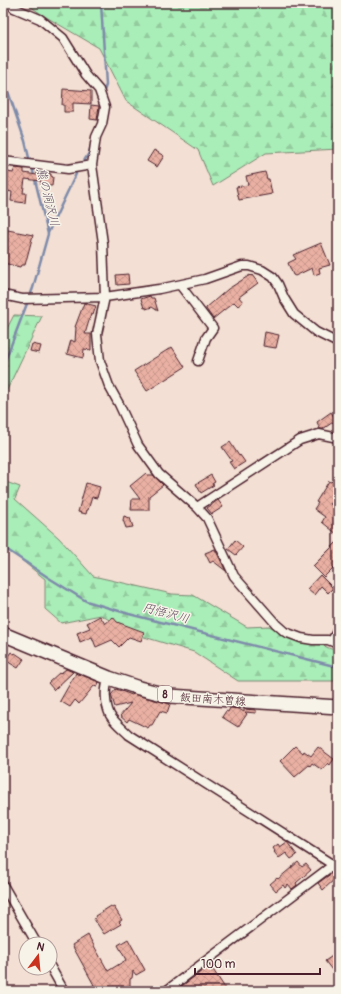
<svg xmlns="http://www.w3.org/2000/svg" width="341" height="994" viewBox="0 0 341 994" font-family="Pangolin,'Klee One',sans-serif">
<style>
.forest{fill:url(#forest-firs);stroke:#7a8672}
.lines{fill:none;stroke-linecap:round;stroke-linejoin:round}
.stream{stroke:#7e8baa;stroke-width:2.5}
.building{fill:url(#building-cross-hatch);stroke:#4a1f2b}
.street-casing{stroke:#4a1f2b;stroke-width:11}
.primary-casing{stroke:#4a1f2b;stroke-width:16}
.street{stroke:#f7f3e8;stroke-width:8}
.primary{stroke:#f7f3e8;stroke-width:13}
.labels{text-anchor:middle;stroke-width:3;stroke-linejoin:round;paint-order:stroke}
.shield{fill:#f7f3e8;stroke:#7e5f64;stroke-width:1}
.shield-label{font-size:10px;font-weight:bold;fill:#4a1f2b}
.street-label{font-size:11px;fill:#4a1f2b;stroke:#f7f3e8}
.water-label{font-size:12px;font-style:italic;fill:#604c60;stroke:#f7f3e8}
</style>
<defs>
<pattern id="forest-firs" width="22" height="20" patternUnits="userSpaceOnUse"><rect width="22" height="20" fill="#a9edb8"/><path d="M5 1l3.5 6h-7zM16 11l3.5 6h-7z" fill="#93cb9e"/></pattern>
<pattern id="building-cross-hatch" width="8" height="8" patternUnits="userSpaceOnUse"><rect width="8" height="8" fill="#e9b0a3"/><path d="M0 0l8 8M0 8l8-8" fill="none" stroke="#c9978c"/></pattern>
</defs>
<rect width="100%" height="100%" fill="#f3dfd3"/>
<filter id="ink" filterUnits="userSpaceOnUse"><feTurbulence type="fractalNoise" baseFrequency=".025" numOctaves="2"/><feDisplacementMap in="SourceGraphic" scale="8" xChannelSelector="R" yChannelSelector="G"/><feConvolveMatrix kernelMatrix="1 2 1 2 8 2 1 2 1" color-interpolation-filters="sRGB"/></filter>
<g filter="url(#ink)">
<path class="forest" d="M26,3H338V149L266,153L213,186L198,150L126,101L99,48L41,14Z
M14,315L42,316L7,390L3,417V336Z
M3,481L20,487L15,499L59,538L93,576L172,594L193,595L247,627L269,626L291,637L322,645L338,652V681H238L194,652L131,633L101,615L61,623L45,609V579L15,555L3,548Z"/>
<g class="lines">
<path class="stream" d="M101,3L106,85L103,94
M3,77L25,141L30,162
M84,161L89,153L91,145
M48,233L76,174
M3,366L33,288L48,234L32,167
M3,547L49,578L86,601L129,614L338,667"/>
</g>
<path class="building" d="M63,89L91,91V104L73,103V112H64V105H62Z
M91,105L99,106L97,120L90,119Z
M154,150L164,156L157,167L147,161Z
M15,168L24,169V173L37,175V171L51,174V176L53,177L52,186L41,185V181L25,179L23,193H26L25,203L11,201L12,192L3,190V171L13,173Z
M265,172L267,179H269L272,194L239,200L236,187L248,185L246,176Z
M3,229L33,235L25,265H21L20,267L3,263Z
M321,243L330,265L319,268L320,273L314,275L312,268L295,276L293,275L288,263L296,259L293,255Z
M128,274L129,284L117,285L116,275Z
M250,275L251,276L252,275L258,283L239,297L243,302L238,306L234,302L213,319L206,309V308L228,289Z
M150,296L151,298H154L158,311L152,307L146,309V307L144,308L141,299Z
M84,303L96,306L93,315L91,314L85,334H91V350L84,349L83,358L67,354L71,340L75,342L76,327H75Z
M265,332L279,335L276,348L263,346Z
M32,344L41,346L39,353L30,351Z
M172,347L185,367L147,391L134,371Z
M331,412L336,420L323,429H320L317,422Z
M230,442L239,456L240,455L245,462L234,469L229,462L232,461L222,447Z
M146,473L148,475H153L163,485L149,496V511L148,510H131L132,499H140L130,486Z
M211,475L215,482L212,484L214,485L201,493L196,484Z
M329,481L331,482L332,481L338,485V493L330,504L338,510V535L322,522L325,517L314,509L318,503L316,502Z
M86,483L100,487L97,498L92,497L88,510H87L86,514L78,512Z
M218,500L223,507L212,514L207,508Z
M124,516L130,518L133,527L126,528L123,520Z
M235,540L243,547L236,555L228,549Z
M338,541V571L334,567L324,577L313,566Z
M215,549L226,571L213,561L210,563L205,553Z
M320,575L333,588L328,593L321,586L314,595L307,589Z
M100,616L105,624L113,617L117,622L144,632L141,641L129,637L119,647L112,640L96,647L92,637L80,642L77,633L90,628L87,623Z
M11,652L14,654L15,653L24,659L18,668L5,660Z
M66,669L73,672L54,690L48,683L60,672L61,673Z
M76,673L78,675L80,674L99,682L97,687L94,686L79,704L75,700L70,707L60,701Z
M116,689L132,695L133,694L170,704L167,713L160,711L152,725H150L148,728L129,719L127,722L120,716L131,703L115,707L111,695Z
M230,708L239,709L244,712V709L256,710V713L245,712L247,714L238,727L222,717L226,711L228,712Z
M295,746L303,753L304,751L311,756L318,747L334,759L330,765L328,763L322,770L312,763L310,766L309,765L295,777L280,761Z
M287,842L297,855L291,859L286,853L279,858L274,852L275,851L273,848L278,844L280,847Z
M298,862L302,867L306,864L311,870L296,883L297,885L292,889L288,884L285,888L283,885L276,891L270,884L277,878L278,879Z
M332,873L336,878L323,890L318,883Z
M111,906L112,908L114,907L122,920L119,922L121,924L104,934L94,919L96,918L95,916Z
M88,935L108,971L126,960L118,945L128,939L145,970L136,975L133,971L132,978L130,979V986L128,991H83L94,985L72,945Z
M338,952V966L332,970L325,961Z
M210,965L225,988L220,991H175Z"/>
<g class="lines">
<defs>
<path id="street" d="M9,3L14,8L40,19L63,38L86,75L99,90L105,107L102,124L96,137L92,165L103,243L105,297L97,334L100,361L109,386L119,404L138,445L159,474L197,507L207,518L234,576L276,624L285,632L301,638L313,640H328L338,644
M3,161L68,169L92,165
M180,285L213,328L206,338L198,361
M3,295L22,299L105,297L159,289L205,279L242,266H249L262,270L273,277L278,284L284,298L294,314L316,332L338,343
M197,507L300,440L319,434L338,438
M332,641L338,629
M109,678C104,688 105,704 110,715C114,722 123,729 129,735L338,868
M3,885L37,944
M50,966L64,991
M166,991L333,865"/>
<path id="primary" d="M3,634L109,678L139,688L170,696L338,707"/>
</defs>
<use href="#street" class="street-casing"/>
<use href="#primary" class="primary-casing"/>
<use href="#street" class="street"/>
<use href="#primary" class="primary"/>
</g>
</g>
<g class="labels">
<rect class="shield" x="158" y="686" width="14" height="16" rx="3"/>
<g class="shield-label">
<text x="165" y="698">8</text>
</g>
<g class="street-label">
<text transform="translate(213 699) rotate(4)" y="4">飯田南木曽線</text>
</g>
<g class="water-label">
<text transform="translate(48 197) rotate(76)" y="4">熊の洞沢川</text>
<text transform="translate(166 613) rotate(15)" y="4">円悟沢川</text>
</g>
</g>
<rect width="341" height="994" fill="none" stroke="#f7f3e8" stroke-width="16"/>
<rect x="8" y="8" width="325" height="978" fill="none" stroke="#4a1f2b" stroke-width="1.5" filter="url(#ink)"/>
<g transform="translate(38 956) rotate(16)"><circle r="19" fill="#f7f3e8" stroke="#b29e9c"/>
<path d="M0-3L7 15L0 10L-7 15Z" fill="#c8321e"/>
<text y="-6" font-size="11" font-weight="bold" text-anchor="middle" fill="#4a1f2b">N</text>
</g>
<path d="M195 968v6h125v-6" fill="none" stroke="#4a1f2b" stroke-width="2"/>
<text x="201" y="968" font-size="12" fill="#4a1f2b" stroke="#f7f3e8" stroke-width="3" paint-order="stroke">100 m</text>
</svg>
